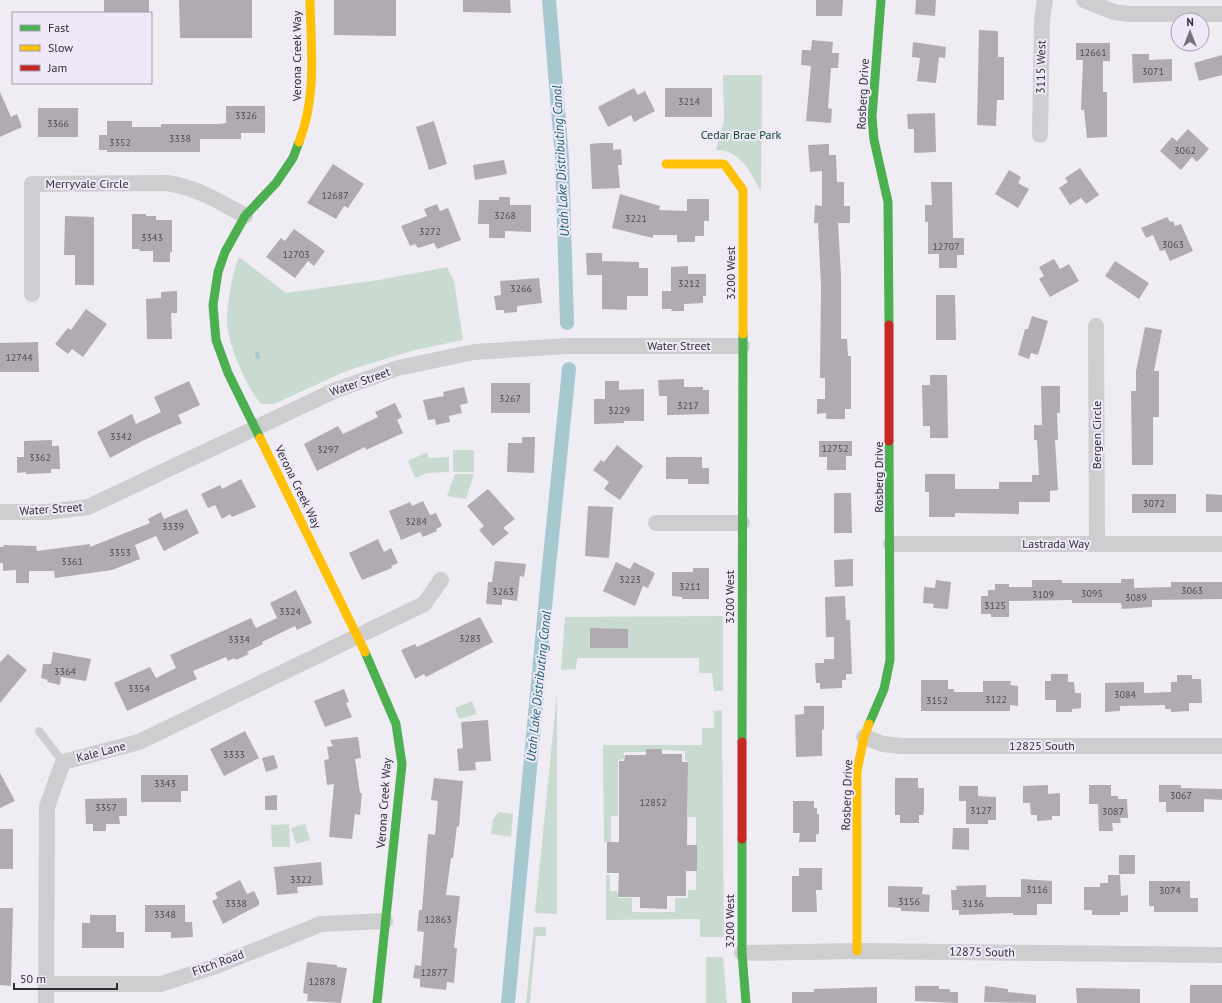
<svg xmlns="http://www.w3.org/2000/svg" width="1222" height="1003" viewBox="0 0 1222 1003" font-family="'PT Sans',sans-serif">
<style>
.green{fill:#c9dad0}
.lines{fill:none;stroke-linecap:round;stroke-linejoin:round}
.stream{stroke:#a6c9d0;stroke-width:4}
.canal{stroke:#a6c9d0;stroke-width:14}
.building{fill:#b0abb0}
.lane{stroke:#cecdcf;stroke-width:8}
.street{stroke:#cecdcf;stroke-width:16}
.fast{stroke:#4caf50;stroke-width:9}
.slow{stroke:#ffc107;stroke-width:9}
.jam{stroke:#c62828;stroke-width:9}
.labels{text-anchor:middle;stroke-width:4;stroke-linejoin:round;paint-order:stroke}
.number-label{font-size:10px;fill:#504c52}
.street-label{font-size:12px;fill:#302d33;stroke:#efe8f8}
.park-label{font-size:12px;fill:#0c4c29;stroke:#efe8f8}
.water-label{font-size:13px;font-style:italic;fill:#1c626a;stroke:#efe8f8}
</style>
<rect width="100%" height="100%" fill="#f0ecf4"/>
<path class="green" d="M723,75H762L761,191C750,172 741,150 716,150L724,121Z
M239,257L286,293L379,280L447,267L454,281L463,340L415,350L346,371L274,404H261C245,385 226,341 227,317C228,296 232,276 239,257Z
M453,450H474V472H453Z
M427,452L429,458L449,457V472L427,473L415,478L408,461Z
M455,474H474L466,499L447,496Z
M723,616V691H714L712,673H699V658H577L576,669L561,670L565,617Z
M557,693V914L535,913Z
M472,701L477,714L459,719L455,708Z
M722,710L724,937H700V919L606,920V875H610V891H617L618,898H632V912H675V898H688V890H696V817H688V761H685V751L646,749V752H624V759L618,760V816H611V842H604L603,745H702V728H714V711Z
M499,812L513,814L511,837L491,834L493,819Z
M289,824L290,847H272L271,825Z
M305,824L310,840L296,844L291,828Z
M534,927H546V936H536L530,1003H526Z
M706,957H723L727,1003H706Z"/>
<g class="lines">
<path class="stream" d="M257,354L258,357"/>
<path class="canal" d="M549,0L562,158L567,323
M508,1003L548,576L569,369"/>
</g>
<path class="building" d="M104,0H149V13H104Z
M179,0H252V38H180Z
M334,0H396V36L334,35Z
M463,0H510L511,13L463,12Z
M816,0H843L842,16H816Z
M916,0H936L935,16L915,14Z
M979,30L998,31V57H1004V100H997L996,126L977,125Z
M812,40L833,42L832,53H839L838,68H831L828,108L832,109L831,123L806,121L811,66L801,65L802,50H811Z
M913,42L946,47L945,58L939,57L936,83L917,81L920,58L912,57Z
M1076,43H1110V61H1103V92H1107V137L1087,138L1084,110H1081L1083,60H1076Z
M1132,54H1149V60L1172,59V81L1133,83Z
M1222,55V75L1199,81L1194,63Z
M634,88L638,95L645,91L655,111L634,122L631,115L608,127L598,107Z
M665,88H712V117H665Z
M0,92L11,117L17,114L22,127L0,137Z
M226,106H265V133H241V139H200V152H107V150H99V135H107V121H132V127H161V124H219L226,123Z
M38,108H78V137H38Z
M935,113L936,152L914,153V129H908L907,114Z
M434,121L447,164L429,170L416,127Z
M1188,129L1209,149L1197,162L1192,157L1181,170L1160,151L1172,137L1177,141Z
M601,143H613V150L621,149L622,165H618L620,188L592,189L590,144Z
M829,144V155H836L837,182H844V206H850V223H838L841,275V339H847L848,356H851V409H845V419H826V413L817,414V399H825V378H820L821,287L818,223H814L815,205L822,206V171L810,172L808,145Z
M504,160L507,174L475,180L473,165Z
M333,164L364,184L348,208L344,206L336,219L307,203Z
M1080,168L1099,195L1086,204L1081,198L1070,205L1059,188L1068,182L1065,178Z
M1009,170L1021,177L1018,183L1029,189L1018,208L995,194Z
M931,182H952L953,238H964V255H957V268H939V254H928V222H925V205H932Z
M620,194L660,206L659,210L687,211V199H709V221H704V236H695V242H677V235H653V238L612,228Z
M499,197H510V205H531V232L505,231V238H489V224H478L479,200H499Z
M437,204L440,211L448,208L461,240L437,249L434,243L418,248L415,244L410,246L401,226L427,216L424,209Z
M132,214H146V216H156V220H172V252L170,253V262H153V251H140L139,249H132Z
M65,216L94,217V285H75V255H64Z
M1167,217L1170,222L1173,221L1175,226L1181,224L1193,251L1170,261L1165,250L1160,251L1153,235L1146,238L1141,228Z
M294,229L325,251L314,266L308,261L295,278L266,257L281,238L285,241Z
M586,253H602V261L639,262V268H648V296H627V310L602,309V275H587Z
M1054,259L1060,269L1069,264L1079,281L1050,297L1039,279L1044,276L1039,267Z
M1115,261L1149,283L1139,299L1105,276Z
M688,266V274H706V296H703V303L684,304V311H671L672,309H662V291H671V267Z
M539,278L542,303L517,306V312L504,313V310H496L494,296L501,295L500,281Z
M177,291V313H171L172,339H147L146,299L161,298V292Z
M936,295H955L956,340H936Z
M86,309L107,324L83,357L72,349L68,354L55,344L68,328L71,330Z
M1032,316L1048,321L1038,355L1031,353L1029,359L1018,355L1025,329H1028Z
M1145,327L1162,330L1154,371H1159V417H1153V465H1132L1131,391H1136V371Z
M38,342L39,372H0V343Z
M930,375H947L948,438H930V426H923L922,385H930Z
M684,379V387H703V390H709V414L667,415V396H659L658,380Z
M189,381L200,405L178,415L182,423L144,440L110,458L97,432L132,414L136,424L161,412L154,397Z
M605,381H619V390L644,389V421H624V423L594,424V399H605Z
M491,383H530V413H491Z
M1041,386H1060V413H1057L1058,440H1055L1058,490L1050,491V502H1019V514L955,513V517H929V492H925V474H955V489H999V482H1032V475H1039L1037,440H1034V425H1042Z
M464,387L468,403L460,405L462,413L449,416L450,422L436,425L435,419L428,420L423,400L444,396L443,392Z
M395,403L402,417L397,420L403,433L366,450L365,447L317,471L304,444L338,426L343,434L378,417L375,412Z
M522,437H535L534,473L507,472L508,443H522Z
M52,440V446H59L60,469H51V473L26,474V472L17,473V457H24V441Z
M819,441H852V456H846V470H827V457H819Z
M617,445L643,466L620,500L604,489L609,482L593,470L601,460L604,462Z
M666,457H702V468H709V484H688V479H666Z
M241,479L256,507L232,517L230,514L222,519L215,505L208,508L201,494L220,485L222,489Z
M488,489L515,519L503,528L509,533L493,546L479,530L484,526L467,506Z
M834,493H851L852,533H834Z
M1132,494H1176V513H1132Z
M1206,494L1222,495V512H1206Z
M423,501L430,515L436,513L442,526L436,529L437,531L423,537L420,532L401,540L389,511L410,502L412,506Z
M588,506L613,507L609,558L585,556Z
M187,509L199,533L164,551L156,536L135,545L140,559L112,570L55,578L54,571H29V583H16V570L3,571V563H0V547H4L3,545L36,546L37,551L90,544V547L150,523L148,519L161,512L164,519Z
M378,539L384,552L391,548L398,563L391,566L392,568L362,580L349,553Z
M853,559V586L835,587L834,560Z
M495,561L526,564L524,577L520,576L517,601L502,599V605L486,604L488,582H492Z
M616,562L630,569L634,562L655,573L648,588L643,586L635,606L603,591Z
M693,568H709V599H682V597L672,596V572H693Z
M1121,579H1134V588L1171,587V582H1222V599L1152,600V607L1122,609L1121,603H1072V600L1009,601V617H991V614H981V596H988V590H995V584H1009V587H1032V580H1062V583H1121Z
M936,580L951,582L948,609L933,608L934,604L923,603L924,587L935,588Z
M296,590L312,623L297,630L295,626L262,642L263,644L247,652L249,654L236,660L234,658L228,661L226,657L193,671L197,679L127,711L114,683L150,667L156,678L176,668L170,655L251,618L256,628L277,618L270,603Z
M845,596L846,620H850L852,674H846V680H842V688L820,689V683H816L815,663H824V659H834V637H826L825,597Z
M480,617L493,642L426,677L424,674L415,679L401,650L415,644L417,647Z
M590,628L628,629V648H590Z
M53,652L91,659L86,681L61,677L60,685L47,682L48,680L41,678L43,664H51Z
M8,654L27,670L0,703V662Z
M1051,674H1068V682H1074L1075,693H1081V708L1072,709V712H1056V700H1045V681H1051Z
M1177,675H1192V679H1201L1202,703H1189V711L1171,712V709H1165V705L1120,706V711L1105,712V683L1144,682V693L1171,692V682H1177Z
M921,680H948V689H954V692H983V681H1011L1010,685L1018,686V706L1010,705V711H921Z
M344,689L349,702L346,703L352,717L325,727L314,701Z
M804,706H824V729L822,730V756L796,757L795,715L804,714Z
M488,720L491,761L475,762L476,770L459,771L457,749L463,748L461,722Z
M245,731L259,758L224,776L210,749Z
M358,737L361,758L355,759L360,793H362L360,815L355,814L352,839L329,837L334,784L327,785L324,760L329,759L327,747L333,746L330,740Z
M646,749H662V754H682V762H688L687,845H697V871H686V896H667V909L640,908V897H618L619,873H607V842H619V761H624L625,755H646Z
M274,755L278,768L266,772L262,758Z
M0,773L15,801L0,808Z
M141,775H188V791H181V802H141Z
M434,778L463,781L459,827L457,826L453,858H451L446,895L460,896L454,948H457L454,983L447,982L446,990L420,987V979L413,978L415,965L421,966L424,932L417,931L419,910H422L428,834L435,835L438,801L431,800Z
M895,778H918V788H924V810L923,815H919V823H900V815H895Z
M1048,785V794L1060,793V816H1052V820L1037,821V815H1031L1030,803H1023V786Z
M1089,785H1111V796H1118V799H1127L1128,818H1120L1121,823H1112L1113,831H1099L1098,804H1089Z
M1159,785H1181V788L1222,789V800L1204,799V812H1166V802H1159Z
M959,786H978V796L996,797V820H988V824H966V801H959Z
M277,795V810H265V796Z
M127,798V816H119L120,824H106V831H93V824H86L85,799Z
M793,801H814V808H817V814H819V834H816V842H799L800,833H793Z
M953,828H969V850L952,849Z
M0,829H13V869H0Z
M1119,855H1135V874H1119Z
M321,862L323,885L297,887L298,893L277,895L274,867Z
M799,868H822V890H816L817,912H792V876H799Z
M1108,875H1120L1121,896L1128,895V912H1120V915H1092V910H1084V887H1100V883H1108Z
M1021,879L1052,881V904H1037V915H1013V913L959,915V910H952L951,890H957L956,886L986,885V897H1021Z
M240,880L247,894L254,891L259,901V905L223,924L212,901L218,898L215,893Z
M1149,881H1190V898H1198V912H1154V906H1149Z
M888,886L923,887L922,894L930,895L929,912L901,911V908L888,907Z
M145,905H185V922H192L193,937L171,938V932H145Z
M0,908H13L11,986L0,985Z
M90,915H116V932H124V948H82V923H90Z
M307,962L337,965V967L347,968L341,1003L307,1001L308,994L303,993Z
M1190,985H1222V1003H1190Z
M915,986H939V989H950V992H958V1003L915,1001Z
M985,986L1008,989V992L1036,995V1003L984,1002Z
M877,987V1003H792V992H814V989Z
M1076,988L1140,989V1003H1077Z"/>
<g class="lines">
<path class="lane" d="M39,731L63,762"/>
<path class="street" d="M1084,0L1114,12L1130,14H1222
M1040,135L1042,20L1045,0
M32,294V184L167,183C198,188 219,201 245,216
M1096,326L1097,544
M0,512H47L88,507L336,390L398,368L474,352L568,346H742
M656,523H742
M891,544H1222
M864,737L883,744L901,746H1222
M742,953L857,951L1222,955
M46,984H161L216,966L321,924L385,921
M46,1003L47,807L63,762L139,742L424,604L441,580"/>
<path class="fast" d="M881,0L872,117L874,140L888,202L889,325
M260,438L228,373L216,340L213,305L218,272L225,252L245,216L276,183L293,158L299,142
M365,652L396,724L402,764L377,1003
M869,724L884,689L890,660L889,441
M742,742L743,334
M742,839V953L746,1003"/>
<path class="slow" d="M299,142C317,97 311,48 310,0
M666,164H724L743,190V334
M260,438L365,652
M857,951V771L864,737L869,724"/>
<path class="jam" d="M889,325V441
M742,839V742"/>
</g>
<g class="labels">
<g class="number-label">
<text x="1093" y="56">12661</text>
<text x="1153" y="75">3071</text>
<text x="689" y="105">3214</text>
<text x="246" y="119">3326</text>
<text x="58" y="127">3366</text>
<text x="180" y="142">3338</text>
<text x="120" y="146">3352</text>
<text x="1185" y="154">3062</text>
<text x="335" y="199">12687</text>
<text x="505" y="219">3268</text>
<text x="636" y="222">3221</text>
<text x="430" y="235">3272</text>
<text x="152" y="241">3343</text>
<text x="1173" y="248">3063</text>
<text x="946" y="250">12707</text>
<text x="296" y="258">12703</text>
<text x="689" y="287">3212</text>
<text x="521" y="292">3266</text>
<text x="19" y="361">12744</text>
<text x="510" y="402">3267</text>
<text x="688" y="409">3217</text>
<text x="619" y="414">3229</text>
<text x="121" y="440">3342</text>
<text x="835" y="452">12752</text>
<text x="328" y="453">3297</text>
<text x="40" y="461">3362</text>
<text x="1154" y="507">3072</text>
<text x="416" y="525">3284</text>
<text x="173" y="530">3339</text>
<text x="120" y="556">3353</text>
<text x="72" y="565">3361</text>
<text x="630" y="583">3223</text>
<text x="690" y="590">3211</text>
<text x="1192" y="594">3063</text>
<text x="503" y="595">3263</text>
<text x="1092" y="597">3095</text>
<text x="1043" y="598">3109</text>
<text x="1136" y="601">3089</text>
<text x="995" y="609">3125</text>
<text x="290" y="615">3324</text>
<text x="470" y="642">3283</text>
<text x="239" y="643">3334</text>
<text x="65" y="675">3364</text>
<text x="139" y="692">3354</text>
<text x="1125" y="698">3084</text>
<text x="996" y="703">3122</text>
<text x="937" y="704">3152</text>
<text x="234" y="758">3333</text>
<text x="165" y="787">3343</text>
<text x="1181" y="799">3067</text>
<text x="653" y="806">12852</text>
<text x="106" y="811">3357</text>
<text x="981" y="814">3127</text>
<text x="1113" y="815">3087</text>
<text x="301" y="883">3322</text>
<text x="1037" y="893">3116</text>
<text x="1170" y="894">3074</text>
<text x="909" y="905">3156</text>
<text x="236" y="907">3338</text>
<text x="973" y="907">3136</text>
<text x="165" y="918">3348</text>
<text x="438" y="923">12863</text>
<text x="434" y="976">12877</text>
<text x="322" y="985">12878</text>
</g>
<g class="street-label">
<text transform="translate(297 56) rotate(-90)" y="4">Verona Creek Way</text>
<text transform="translate(1041 67) rotate(-89)" y="4">3115 West</text>
<text transform="translate(863 94) rotate(-87)" y="4">Rosberg Drive</text>
<text x="87" y="188">Merryvale Circle</text>
<text transform="translate(731 273) rotate(-90)" y="4">3200 West</text>
<text x="679" y="350">Water Street</text>
<text transform="translate(360 382) rotate(-20)" y="4">Water Street</text>
<text transform="translate(1097 435) rotate(-90)" y="4">Bergen Circle</text>
<text transform="translate(879 477) rotate(-90)" y="4">Rosberg Drive</text>
<text transform="translate(298 487) rotate(64)" y="4">Verona Creek Way</text>
<text transform="translate(51 509) rotate(-4)" y="4">Water Street</text>
<text x="1056" y="548">Lastrada Way</text>
<text transform="translate(730 597) rotate(-90)" y="4">3200 West</text>
<text x="1042" y="750">12825 South</text>
<text transform="translate(101 752) rotate(-15)" y="4">Kale Lane</text>
<text transform="translate(847 795) rotate(-88)" y="4">Rosberg Drive</text>
<text transform="translate(384 803) rotate(-86)" y="4">Verona Creek Way</text>
<text transform="translate(730 921) rotate(-90)" y="4">3200 West</text>
<text transform="translate(982 952) rotate(1)" y="4">12875 South</text>
<text transform="translate(218 963) rotate(-20)" y="4">Fitch Road</text>
</g>
<g class="park-label">
<text x="741" y="139">Cedar Brae Park</text>
</g>
<g class="water-label">
<text transform="translate(560 161) rotate(-93)" y="5">Utah Lake Distributing Canal</text>
<text transform="translate(538 686) rotate(-84)" y="5">Utah Lake Distributing Canal</text>
</g>
</g>
<rect x="12" y="12" width="140" height="72" fill="#efe8f8" stroke="#a39da9"/>
<rect x="20" y="25" width="20" height="6" fill="#4caf50" stroke="#a39da9"/>
<text x="48" y="32" font-size="12" fill="#302d33">Fast</text>
<rect x="20" y="45" width="20" height="6" fill="#ffc107" stroke="#a39da9"/>
<text x="48" y="52" font-size="12" fill="#302d33">Slow</text>
<rect x="20" y="65" width="20" height="6" fill="#c62828" stroke="#a39da9"/>
<text x="48" y="72" font-size="12" fill="#302d33">Jam</text>
<g transform="translate(1190 32)"><circle r="19" fill="#efe8f8" stroke="#a39da9"/>
<path d="M0-3L7 15L0 10L-7 15Z" fill="#737077"/>
<text y="-6" font-size="11" font-weight="bold" text-anchor="middle" fill="#302d33">N</text>
</g>
<path d="M14 983v6h103v-6" fill="none" stroke="#302d33" stroke-width="2"/>
<text x="20" y="983" font-size="12" fill="#302d33" stroke="#efe8f8" stroke-width="3" paint-order="stroke">50 m</text>
</svg>
